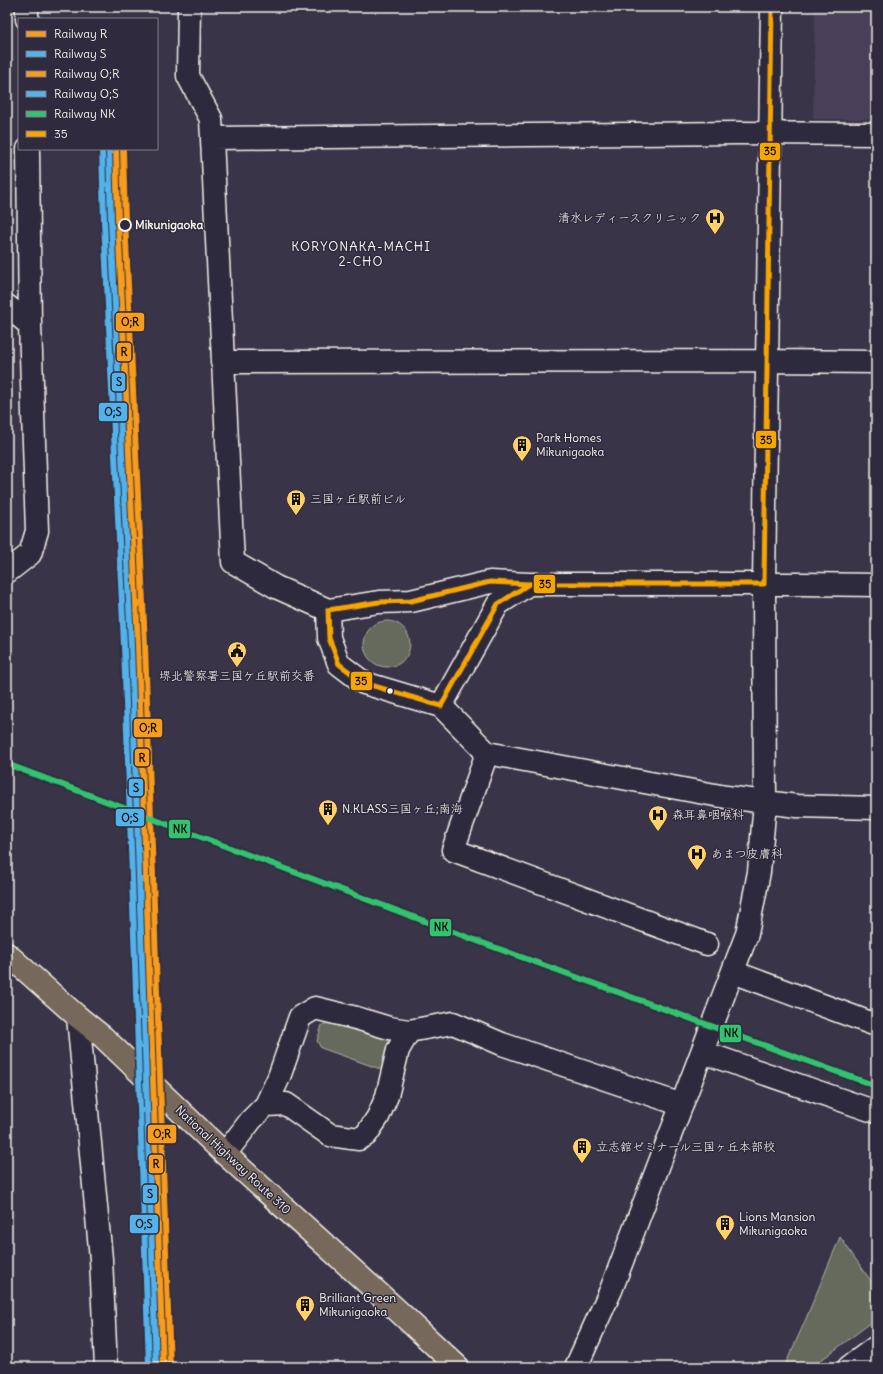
<svg xmlns="http://www.w3.org/2000/svg" width="883" height="1374" viewBox="0 0 883 1374" font-family="Delius,'Klee One',sans-serif">
<style>
.built{fill:#474058}
.green{fill:#656a5c;stroke:#acaea2}
.lines{fill:none;stroke-linecap:round;stroke-linejoin:round}
.minor-casing{stroke:#f4f1e8;stroke-width:25}
.highway-casing{stroke:#f4f1e8;stroke-width:25}
.minor{stroke:#2f2a3d;stroke-width:22}
.highway{stroke:#76695c;stroke-width:22}
.bus-1-casing{stroke:#2f2a3d;stroke-width:8}
.bus-1{stroke:#f7a600;stroke-width:5}
.rail-1-casing{stroke:#2f2a3d;stroke-width:9}
.rail-2-casing{stroke:#2f2a3d;stroke-width:9}
.rail-3-casing{stroke:#2f2a3d;stroke-width:9}
.rail-4-casing{stroke:#2f2a3d;stroke-width:9}
.rail-5-casing{stroke:#2f2a3d;stroke-width:9}
.rail-1{stroke:#f79c1f;stroke-width:6}
.rail-2{stroke:#53b2ea;stroke-width:6}
.rail-3{stroke:#f79c1f;stroke-width:6}
.rail-4{stroke:#53b2ea;stroke-width:6}
.rail-5{stroke:#33c26f;stroke-width:6}
.stop-dot{fill:#2f2a3d;stroke:#f4f1e8;stroke-width:2}
.bus-dot{fill:#f4f1e8;stroke:#2f2a3d;stroke-width:1.5}
.labels{text-anchor:middle;stroke-width:3;stroke-linejoin:round;paint-order:stroke}
.poi-label{font-size:12px;fill:#f4f1e8;stroke:#2f2a3d;text-anchor:start}
.stop-label{font-size:12px;font-weight:bold;fill:#f4f1e8;stroke:#2f2a3d;text-anchor:start}
.street-label{font-size:12px;fill:#f4f1e8;stroke:#2f2a3d}
.neighbourhood-label{font-size:13px;letter-spacing:1px;fill:#f4f1e8;stroke:#2f2a3d}
.line-badge{stroke:#2f2a3d;stroke-width:1.5}
.pale-badge-label{font-size:11px;text-anchor:middle;font-weight:bold;fill:#111}
</style>
<rect width="100%" height="100%" fill="#3a3449"/>
<filter id="ink" filterUnits="userSpaceOnUse"><feTurbulence type="fractalNoise" baseFrequency=".025" numOctaves="2"/><feDisplacementMap in="SourceGraphic" scale="8" xChannelSelector="R" yChannelSelector="G"/><feConvolveMatrix kernelMatrix="1 2 1 2 8 2 1 2 1" color-interpolation-filters="sRGB"/></filter>
<g filter="url(#ink)">
<path class="built" d="M815,7H876V119H813Z"/>
<path class="green" d="M364 644a23 23 0 1 1 46 0a23 23 0 1 1-46 0Z
M333,1021L387,1038L390,1042L385,1067L380,1069L321,1048L317,1041L322,1025Z
M840,1237L876,1288V1319L812,1367H784L802,1328Z"/>
<g class="lines">
<defs>
<path id="minor" d="M27,7V19
M189,7L188,76L211,119L233,562L276,587L328,610L379,602L411,601L490,582L529,584H802L876,585
M212,138L740,133L876,134
M7,306L30,325
M222,362L767,361L876,362
M7,572L30,554L37,531L30,325L28,149
M328,610L329,638L339,664L364,683L441,706L487,753L726,797L797,806L876,808
M441,706L498,604L529,584
M487,753L453,850L707,944
M733,972L876,1025
M315,1008L356,1018L389,1028L409,1031L398,1050L387,1096L378,1117L366,1135L359,1139L330,1135L286,1104L266,1105L279,1077L300,1017Z
M78,1017L101,1259L106,1367
M409,1031L453,1023L502,1044L682,1105
M702,1052L876,1112
M225,1154L251,1120L266,1105
M576,1367L611,1290L747,934L759,872L765,802L764,584L772,7
M849,1367L876,1347"/>
<path id="highway" d="M7,954L78,1017L103,1037L225,1154L397,1310L458,1367"/>
</defs>
<use href="#minor" class="minor-casing"/>
<use href="#highway" class="highway-casing"/>
<use href="#minor" class="minor"/>
<use href="#highway" class="highway"/>
<defs>
<path id="bus-1" d="M764,584L772,7
M328,610L379,602L411,601L490,582L529,584H764
M328,610L329,638L339,664L364,683L441,706
M441,706L498,604L529,584"/>
</defs>
<use href="#bus-1" class="bus-1-casing"/>
<use href="#bus-1" class="bus-1"/>
<defs>
<path id="rail-1" d="M116,149L118,220L138,645L163,1367"/>
<path id="rail-2" d="M109,149L111,220L131,645L156,1367"/>
<path id="rail-3" d="M123,149L125,220L145,645L170,1367"/>
<path id="rail-4" d="M102,149L104,221L124,646L149,1367"/>
<path id="rail-5" d="M7,764L480,942L876,1086"/>
</defs>
<use href="#rail-1" class="rail-1-casing"/>
<use href="#rail-2" class="rail-2-casing"/>
<use href="#rail-3" class="rail-3-casing"/>
<use href="#rail-4" class="rail-4-casing"/>
<use href="#rail-5" class="rail-5-casing"/>
<use href="#rail-1" class="rail-1"/>
<use href="#rail-2" class="rail-2"/>
<use href="#rail-3" class="rail-3"/>
<use href="#rail-4" class="rail-4"/>
<use href="#rail-5" class="rail-5"/>
</g>
</g>
<defs>
<symbol id="hospital-pin" viewBox="-11 -11 22 30"><path d="M0 17L-7.5 6A9.5 9.5 0 1 1 7.5 6Z" fill="#ffd166" stroke="#2f2a3d"/><path d="M-5-5h3v3.5h4V-5h3V5h-3V1.5h-4V5h-3Z" fill="#111"/></symbol>
<symbol id="building-pin" viewBox="-11 -11 22 30"><path d="M0 17L-7.5 6A9.5 9.5 0 1 1 7.5 6Z" fill="#ffd166" stroke="#2f2a3d"/><path d="M-4-6H4V6H1V3H-1V6H-4ZM-2.5-4.3h1.7v1.8h-1.7ZM.8-4.3h1.7v1.8H.8ZM-2.5-1h1.7V.8h-1.7ZM.8-1h1.7V.8H.8Z" fill="#111"/></symbol>
<symbol id="civic-pin" viewBox="-11 -11 22 30"><path d="M0 17L-7.5 6A9.5 9.5 0 1 1 7.5 6Z" fill="#ffd166" stroke="#2f2a3d"/><path d="M-.6-6.5H3V-4.5H.6V-3L4-1V1h2V6H-6V1h2V-1L-.6-3ZM-1.2 2.5V6h2.4V2.5Z" fill="#111"/></symbol>
</defs>
<g fill-rule="evenodd">
<use href="#hospital-pin" x="704" y="207" width="22" height="30"/>
<use href="#building-pin" x="511" y="434" width="22" height="30"/>
<use href="#building-pin" x="285" y="488" width="22" height="30"/>
<use href="#civic-pin" x="226" y="640" width="22" height="30"/>
<use href="#building-pin" x="317" y="798" width="22" height="30"/>
<use href="#hospital-pin" x="647" y="804" width="22" height="30"/>
<use href="#hospital-pin" x="686" y="843" width="22" height="30"/>
<use href="#building-pin" x="571" y="1136" width="22" height="30"/>
<use href="#building-pin" x="714" y="1213" width="22" height="30"/>
<use href="#building-pin" x="294" y="1294" width="22" height="30"/>
</g>
<circle class="stop-dot" cx="125" cy="225" r="6"/>
<circle class="bus-dot" cx="390" cy="691" r="3.5"/>
<g class="labels">
<g class="poi-label">
<text x="701" y="222" text-anchor="end">清水レディースクリニック</text>
<text x="536" y="442">Park Homes<tspan x="536" dy="14">Mikunigaoka</tspan></text>
<text x="310" y="503">三国ヶ丘駅前ビル</text>
<text x="237" y="680" text-anchor="middle">堺北警察署三国ケ丘駅前交番</text>
<text x="342" y="813">N.KLASS三国ヶ丘;南海</text>
<text x="672" y="819">森耳鼻咽喉科</text>
<text x="711" y="858">あまつ皮膚科</text>
<text x="596" y="1151">立志舘ゼミナール三国ヶ丘本部校</text>
<text x="739" y="1221">Lions Mansion<tspan x="739" dy="14">Mikunigaoka</tspan></text>
<text x="319" y="1302">Brilliant Green<tspan x="319" dy="14">Mikunigaoka</tspan></text>
</g>
<g class="stop-label">
<text x="135" y="229">Mikunigaoka</text>
</g>
<g class="street-label">
<text transform="translate(233 1160) rotate(43)" y="4">National Highway Route 310</text>
</g>
<g class="neighbourhood-label">
<text x="361" y="251">KORYONAKA-MACHI<tspan x="361" dy="15">2-CHO</tspan></text>
</g>
</g>
<g class="line-badge">
<rect x="759" y="142" width="22" height="19" rx="4" fill="#f7a600"/>
<rect x="115" y="312" width="30" height="20" rx="4" fill="#f79c1f"/>
<rect x="116" y="342" width="16" height="20" rx="4" fill="#f79c1f"/>
<rect x="111" y="372" width="15" height="20" rx="4" fill="#53b2ea"/>
<rect x="98" y="402" width="30" height="20" rx="4" fill="#53b2ea"/>
<rect x="755" y="430" width="22" height="19" rx="4" fill="#f7a600"/>
<rect x="533" y="574" width="23" height="20" rx="4" fill="#f7a600"/>
<rect x="350" y="671" width="23" height="20" rx="4" fill="#f7a600"/>
<rect x="133" y="718" width="30" height="20" rx="4" fill="#f79c1f"/>
<rect x="134" y="748" width="16" height="19" rx="4" fill="#f79c1f"/>
<rect x="128" y="778" width="16" height="19" rx="4" fill="#53b2ea"/>
<rect x="115" y="808" width="30" height="19" rx="4" fill="#53b2ea"/>
<rect x="168" y="819" width="23" height="20" rx="4" fill="#33c26f"/>
<rect x="429" y="918" width="23" height="19" rx="4" fill="#33c26f"/>
<rect x="719" y="1024" width="23" height="19" rx="4" fill="#33c26f"/>
<rect x="147" y="1124" width="30" height="20" rx="4" fill="#f79c1f"/>
<rect x="148" y="1154" width="16" height="20" rx="4" fill="#f79c1f"/>
<rect x="142" y="1184" width="16" height="20" rx="4" fill="#53b2ea"/>
<rect x="129" y="1214" width="30" height="20" rx="4" fill="#53b2ea"/>
</g>
<g class="pale-badge-label">
<text x="770" y="155">35</text>
<text x="130" y="326">O;R</text>
<text x="124" y="356">R</text>
<text x="119" y="386">S</text>
<text x="113" y="416">O;S</text>
<text x="766" y="444">35</text>
<text x="545" y="588">35</text>
<text x="361" y="685">35</text>
<text x="148" y="732">O;R</text>
<text x="142" y="762">R</text>
<text x="136" y="792">S</text>
<text x="130" y="822">O;S</text>
<text x="180" y="833">NK</text>
<text x="441" y="931">NK</text>
<text x="731" y="1037">NK</text>
<text x="162" y="1138">O;R</text>
<text x="156" y="1168">R</text>
<text x="150" y="1198">S</text>
<text x="144" y="1228">O;S</text>
</g>
<rect width="883" height="1374" fill="none" stroke="#2f2a3d" stroke-width="24"/>
<rect x="12" y="12" width="859" height="1350" fill="none" stroke="#f4f1e8" stroke-width="1.5" filter="url(#ink)"/>
<rect x="18" y="18" width="140" height="132" fill="#2f2a3d" stroke="#7e7a81"/>
<rect x="26" y="31" width="20" height="6" fill="#f79c1f" stroke="#7e7a81"/>
<text x="54" y="38" font-size="12" fill="#f4f1e8">Railway R</text>
<rect x="26" y="51" width="20" height="6" fill="#53b2ea" stroke="#7e7a81"/>
<text x="54" y="58" font-size="12" fill="#f4f1e8">Railway S</text>
<rect x="26" y="71" width="20" height="6" fill="#f79c1f" stroke="#7e7a81"/>
<text x="54" y="78" font-size="12" fill="#f4f1e8">Railway O;R</text>
<rect x="26" y="91" width="20" height="6" fill="#53b2ea" stroke="#7e7a81"/>
<text x="54" y="98" font-size="12" fill="#f4f1e8">Railway O;S</text>
<rect x="26" y="111" width="20" height="6" fill="#33c26f" stroke="#7e7a81"/>
<text x="54" y="118" font-size="12" fill="#f4f1e8">Railway NK</text>
<rect x="26" y="131" width="20" height="6" fill="#f7a600" stroke="#7e7a81"/>
<text x="54" y="138" font-size="12" fill="#f4f1e8">35</text>
</svg>
